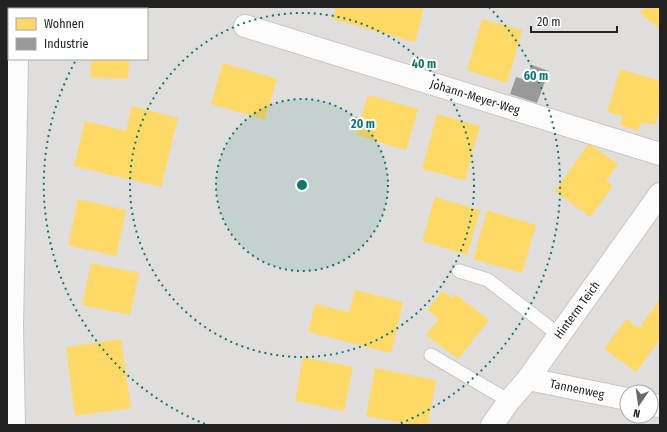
<svg xmlns="http://www.w3.org/2000/svg" width="667" height="432" viewBox="0 0 667 432" font-family="'Fira Sans Condensed',sans-serif">
<style>
.residential{fill:#dfdedc;fill-rule:evenodd}
.homes{fill:#ffd966}
.industry{fill:#999}
.lines{fill:none;stroke-linecap:round;stroke-linejoin:round}
.service-casing{stroke:#c7c6c5;stroke-width:15}
.minor-casing{stroke:#c7c6c5;stroke-width:24}
.service{stroke:#fdfcfc;stroke-width:13}
.minor{stroke:#fdfcfc;stroke-width:22}
.ring{fill:none;stroke:#0f766e;stroke-width:2;stroke-dasharray:2 4}
.labels{text-anchor:middle;stroke-width:4;stroke-linejoin:round;paint-order:stroke}
.street-label{font-size:12px;fill:#222;stroke:#fff}
.centre{fill:#0f766e;stroke:#fff;stroke-width:2}
.ring-label{font-size:12px;text-anchor:middle;font-weight:bold;fill:#0f766e;stroke:#fff;stroke-width:4;stroke-linejoin:round;paint-order:stroke}
</style>
<rect width="100%" height="100%" fill="#f0eeeb"/>
<path class="residential" d="M7,7H660V425H7ZM9,9H147V59H9ZM627,392H651V416H627Z"/>
<path class="homes" d="M336,7H424L415,42L333,19Z
M645,7H660V29L640,13Z
M482,19L522,30L507,83L467,70Z
M91,59H129L128,79L90,77Z
M223,63L277,79L265,120L211,104Z
M620,69L660,81V107L655,125L641,122L639,131L620,125L623,116L607,112Z
M368,95L418,109L406,150L356,135Z
M132,106L178,118L161,187L74,166L85,121L126,131Z
M437,114L480,126L465,180L422,169Z
M589,143L618,164L606,180L613,186L590,217L555,191Z
M435,197L480,210L467,255L422,241Z
M78,199L126,210L116,256L68,245Z
M487,210L536,225L522,273L473,259Z
M91,263L139,273L130,315L82,305Z
M355,290L403,302L391,353L308,332L315,304L349,312Z
M442,291L452,298L455,294L489,320L458,359L426,335L439,319L427,310Z
M660,299V339L636,372L604,349L626,319L639,328Z
M121,339L131,408L75,416L66,347Z
M303,357L353,367L344,411L295,401Z
M375,368L436,380L428,425H413L366,416Z"/>
<path class="industry" d="M532,65L549,71L537,103L510,94L516,77L526,80Z"/>
<g class="lines">
<defs>
<path id="service" d="M459,271L488,280L559,335
M431,355L509,401"/>
<path id="minor" d="M18,9V7
M245,26L660,154
M528,379L627,399
M651,405L660,406
M14,425L12,326L17,59
M492,425L509,401L528,379L660,194"/>
</defs>
<use href="#service" class="service-casing"/>
<use href="#minor" class="minor-casing"/>
<use href="#service" class="service"/>
<use href="#minor" class="minor"/>
</g>
<circle cx="302" cy="185" r="86" fill="#0f766e" fill-opacity=".12"/>
<g class="ring">
<circle cx="302" cy="185" r="86"/>
<circle cx="302" cy="185" r="172"/>
<path d="M205 424A258 258 0 0 1 76 60M489 7A258 258 0 0 1 399 424"/>
</g>
<g class="labels">
<g class="street-label">
<text transform="translate(475 97) rotate(17)" y="4">Johann-Meyer-Weg</text>
<text transform="translate(577 310) rotate(-54)" y="4">Hinterm Teich</text>
<text transform="translate(577 389) rotate(12)" y="4">Tannenweg</text>
</g>
</g>
<circle cx="302" cy="185" r="6" class="centre"/>
<g class="ring-label">
<text x="424" y="68">40 m</text>
<text x="536" y="80">60 m</text>
<text x="363" y="128">20 m</text>
</g>
<rect width="667" height="432" fill="none" stroke="#222222" stroke-width="16"/>
<rect x="8" y="8" width="140" height="52" fill="#ffffff" stroke="#a7a7a7"/>
<rect x="16" y="18" width="20" height="12" fill="#ffd966" stroke="#a7a7a7"/>
<text x="44" y="28" font-size="12" fill="#222222">Wohnen</text>
<rect x="16" y="38" width="20" height="12" fill="#999999" stroke="#a7a7a7"/>
<text x="44" y="48" font-size="12" fill="#222222">Industrie</text>
<g transform="translate(639 404) rotate(193)"><circle r="19" fill="#ffffff" stroke="#a7a7a7"/>
<path d="M0-3L7 15L0 10L-7 15Z" fill="#6a6968"/>
<text y="-6" font-size="11" font-weight="bold" text-anchor="middle" fill="#222222">N</text>
</g>
<path d="M531 26v6h86v-6" fill="none" stroke="#222222" stroke-width="2"/>
<text x="537" y="26" font-size="12" fill="#222222" stroke="#ffffff" stroke-width="3" paint-order="stroke">20 m</text>
</svg>
